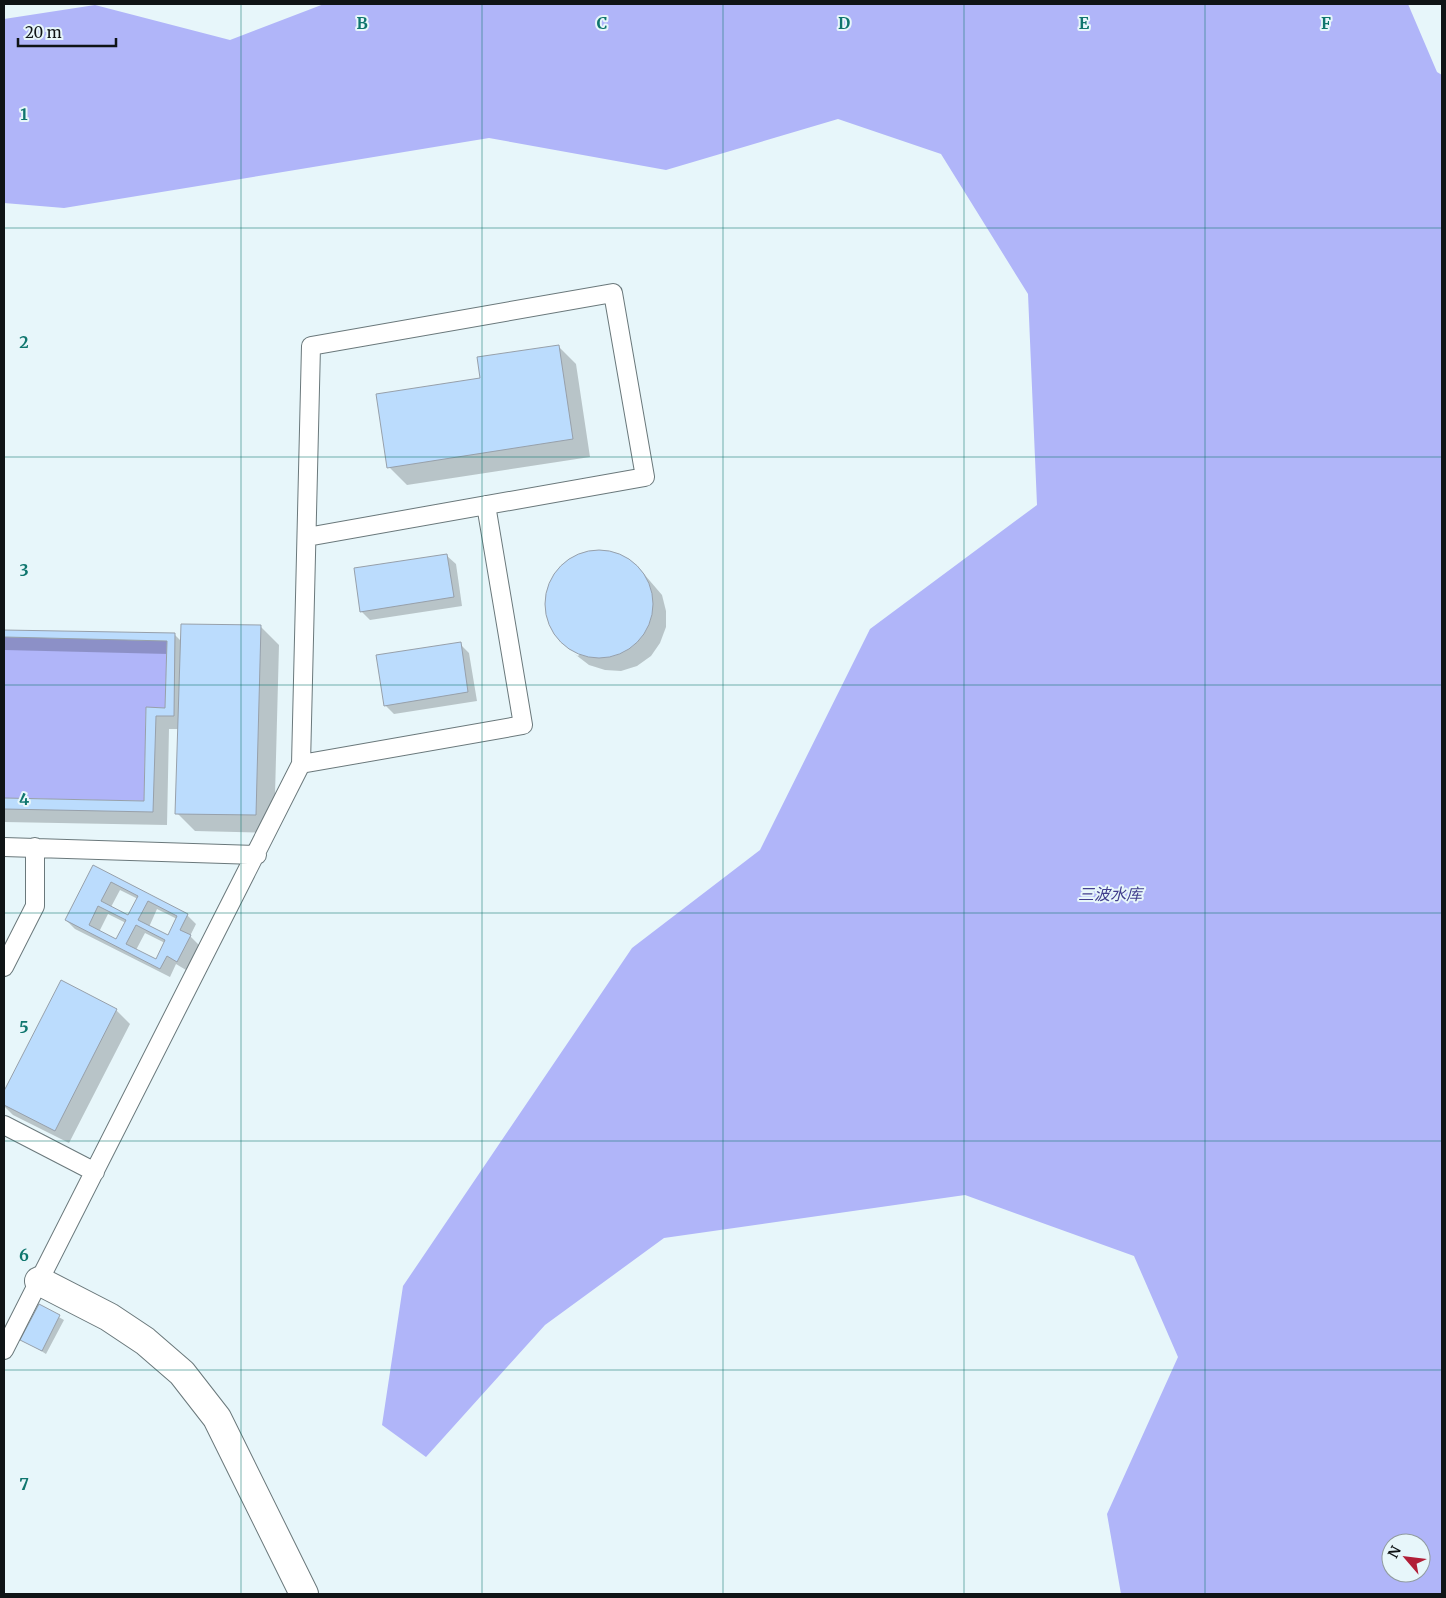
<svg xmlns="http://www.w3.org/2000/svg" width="1446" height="1598" viewBox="0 0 1446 1598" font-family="Merriweather,'Noto Sans SC',serif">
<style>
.water{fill:#b0b5f9;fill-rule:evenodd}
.shadow{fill:#0003;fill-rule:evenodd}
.building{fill:#bbdcfd;stroke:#97a0aa;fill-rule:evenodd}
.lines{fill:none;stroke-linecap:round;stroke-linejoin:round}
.service-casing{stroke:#6a787b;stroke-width:20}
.minor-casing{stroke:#6a787b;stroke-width:30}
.service{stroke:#fff;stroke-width:18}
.minor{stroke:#fff;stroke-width:28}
.grid{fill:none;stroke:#0f766e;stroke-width:1;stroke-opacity:0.55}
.labels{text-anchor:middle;stroke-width:4;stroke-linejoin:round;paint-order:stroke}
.water-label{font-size:16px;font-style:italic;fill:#413e8d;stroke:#e7f6fa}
.grid-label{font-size:16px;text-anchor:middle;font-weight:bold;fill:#0f766e;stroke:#e7f6fa;stroke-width:4;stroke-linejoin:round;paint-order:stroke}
</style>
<rect width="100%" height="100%" fill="#e7f6fa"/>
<path class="water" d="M324,4H1408L1437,72L1442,75V1594H1121L1107,1514L1178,1357L1134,1256L965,1195L664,1238L545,1325L426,1457L382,1425L403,1286L632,948L760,850L870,629L1037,505L1028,294L941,154L838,119L666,170L489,138L64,208L4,203V19L95,5L230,40ZM1391,1543H1421V1573H1391Z
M4,637L167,641L165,708H146L144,801L4,798Z"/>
<path class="shadow" d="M558,346L576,364L590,457L407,485L389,467L481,379Z
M592,551H609L624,557L638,567L662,595L666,611V627L660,643L651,656L637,666L621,671L605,670L589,665L576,655L573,653L578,656L580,654L568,645V647L552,627L547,611V595L553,579L563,566L576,556Z
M446,555L456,564L462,606L370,620L361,611Z
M261,627L279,645L274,833L195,831L177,813L179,729H169L167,825L4,822V800L145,803L147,709H166L168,654L4,650V631L175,635L181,641Z
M460,644L469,653L477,701L394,714L385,705Z
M93,867L187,915L196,924L190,936L199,945L186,970L176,964L170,977L75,929L66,920ZM120,890L138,899L129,916L111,907ZM157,909L177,919L168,937L149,927ZM108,914L126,923L117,941L99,932ZM145,933L165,943L156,961L136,950Z
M61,982L116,1010L130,1024L69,1143L13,1115L4,1106V1094Z
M39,1306L64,1320L46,1354L22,1339Z"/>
<path class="building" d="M559,345L573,439L387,468L376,394L480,378L477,357Z
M545 604a54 54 0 1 1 108 0a54 54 0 1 1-108 0Z
M447,554L454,597L360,612L354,568Z
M181,624L261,625L256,815L175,814Z
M4,630L175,633L174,716H156L153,812L4,809V798L144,801L146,707L165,708L167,641L4,637Z
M461,642L468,692L384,706L376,655Z
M93,865L188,914L180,930L191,935L177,962L167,956L160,969L65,920ZM111,882L138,896L128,915L101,901ZM148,901L177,916L168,935L138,920ZM98,906L126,920L116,939L89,925ZM136,925L165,940L156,959L126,944Z
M61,980L117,1009L55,1131L4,1105V1091Z
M39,1304L60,1315L42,1351L20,1340Z"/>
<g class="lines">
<defs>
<path id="service" d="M301,764L523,725L486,505
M4,847L257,855
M4,967L35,906V847
M4,1125L95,1172
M4,1350L301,764L311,346L613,293L645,477L307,537"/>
<path id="minor" d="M39,1281L109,1317L145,1341L182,1373L217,1418L304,1594"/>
</defs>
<use href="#service" class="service-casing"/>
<use href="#minor" class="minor-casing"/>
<use href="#service" class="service"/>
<use href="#minor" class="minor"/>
</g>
<path class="grid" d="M241,4V1594M482,4V1594M723,4V1594M964,4V1594M1205,4V1594M4,228H1442M4,457H1442M4,685H1442M4,913H1442M4,1141H1442M4,1370H1442"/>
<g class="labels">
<g class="water-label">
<text x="1110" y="900">三波水库</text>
</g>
</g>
<g class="grid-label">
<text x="362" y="29">B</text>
<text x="602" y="29">C</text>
<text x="844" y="29">D</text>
<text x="1084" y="29">E</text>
<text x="1326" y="29">F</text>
<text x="24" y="120">1</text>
<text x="24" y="348">2</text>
<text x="24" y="576">3</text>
<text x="24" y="805">4</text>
<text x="24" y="1033">5</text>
<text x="24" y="1261">6</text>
<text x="24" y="1490">7</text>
</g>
<rect width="1446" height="1598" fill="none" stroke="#0f1416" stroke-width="10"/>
<g transform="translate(1406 1558) rotate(298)"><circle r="24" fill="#e7f6fa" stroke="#919c9f"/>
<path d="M0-4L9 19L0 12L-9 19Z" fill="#b11e37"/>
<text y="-8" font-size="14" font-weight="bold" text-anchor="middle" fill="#0f1416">N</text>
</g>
<path d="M18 38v8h98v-8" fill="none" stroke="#0f1416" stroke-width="2.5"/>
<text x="25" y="38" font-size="15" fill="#0f1416" stroke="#e7f6fa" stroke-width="4" paint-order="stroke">20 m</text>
</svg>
